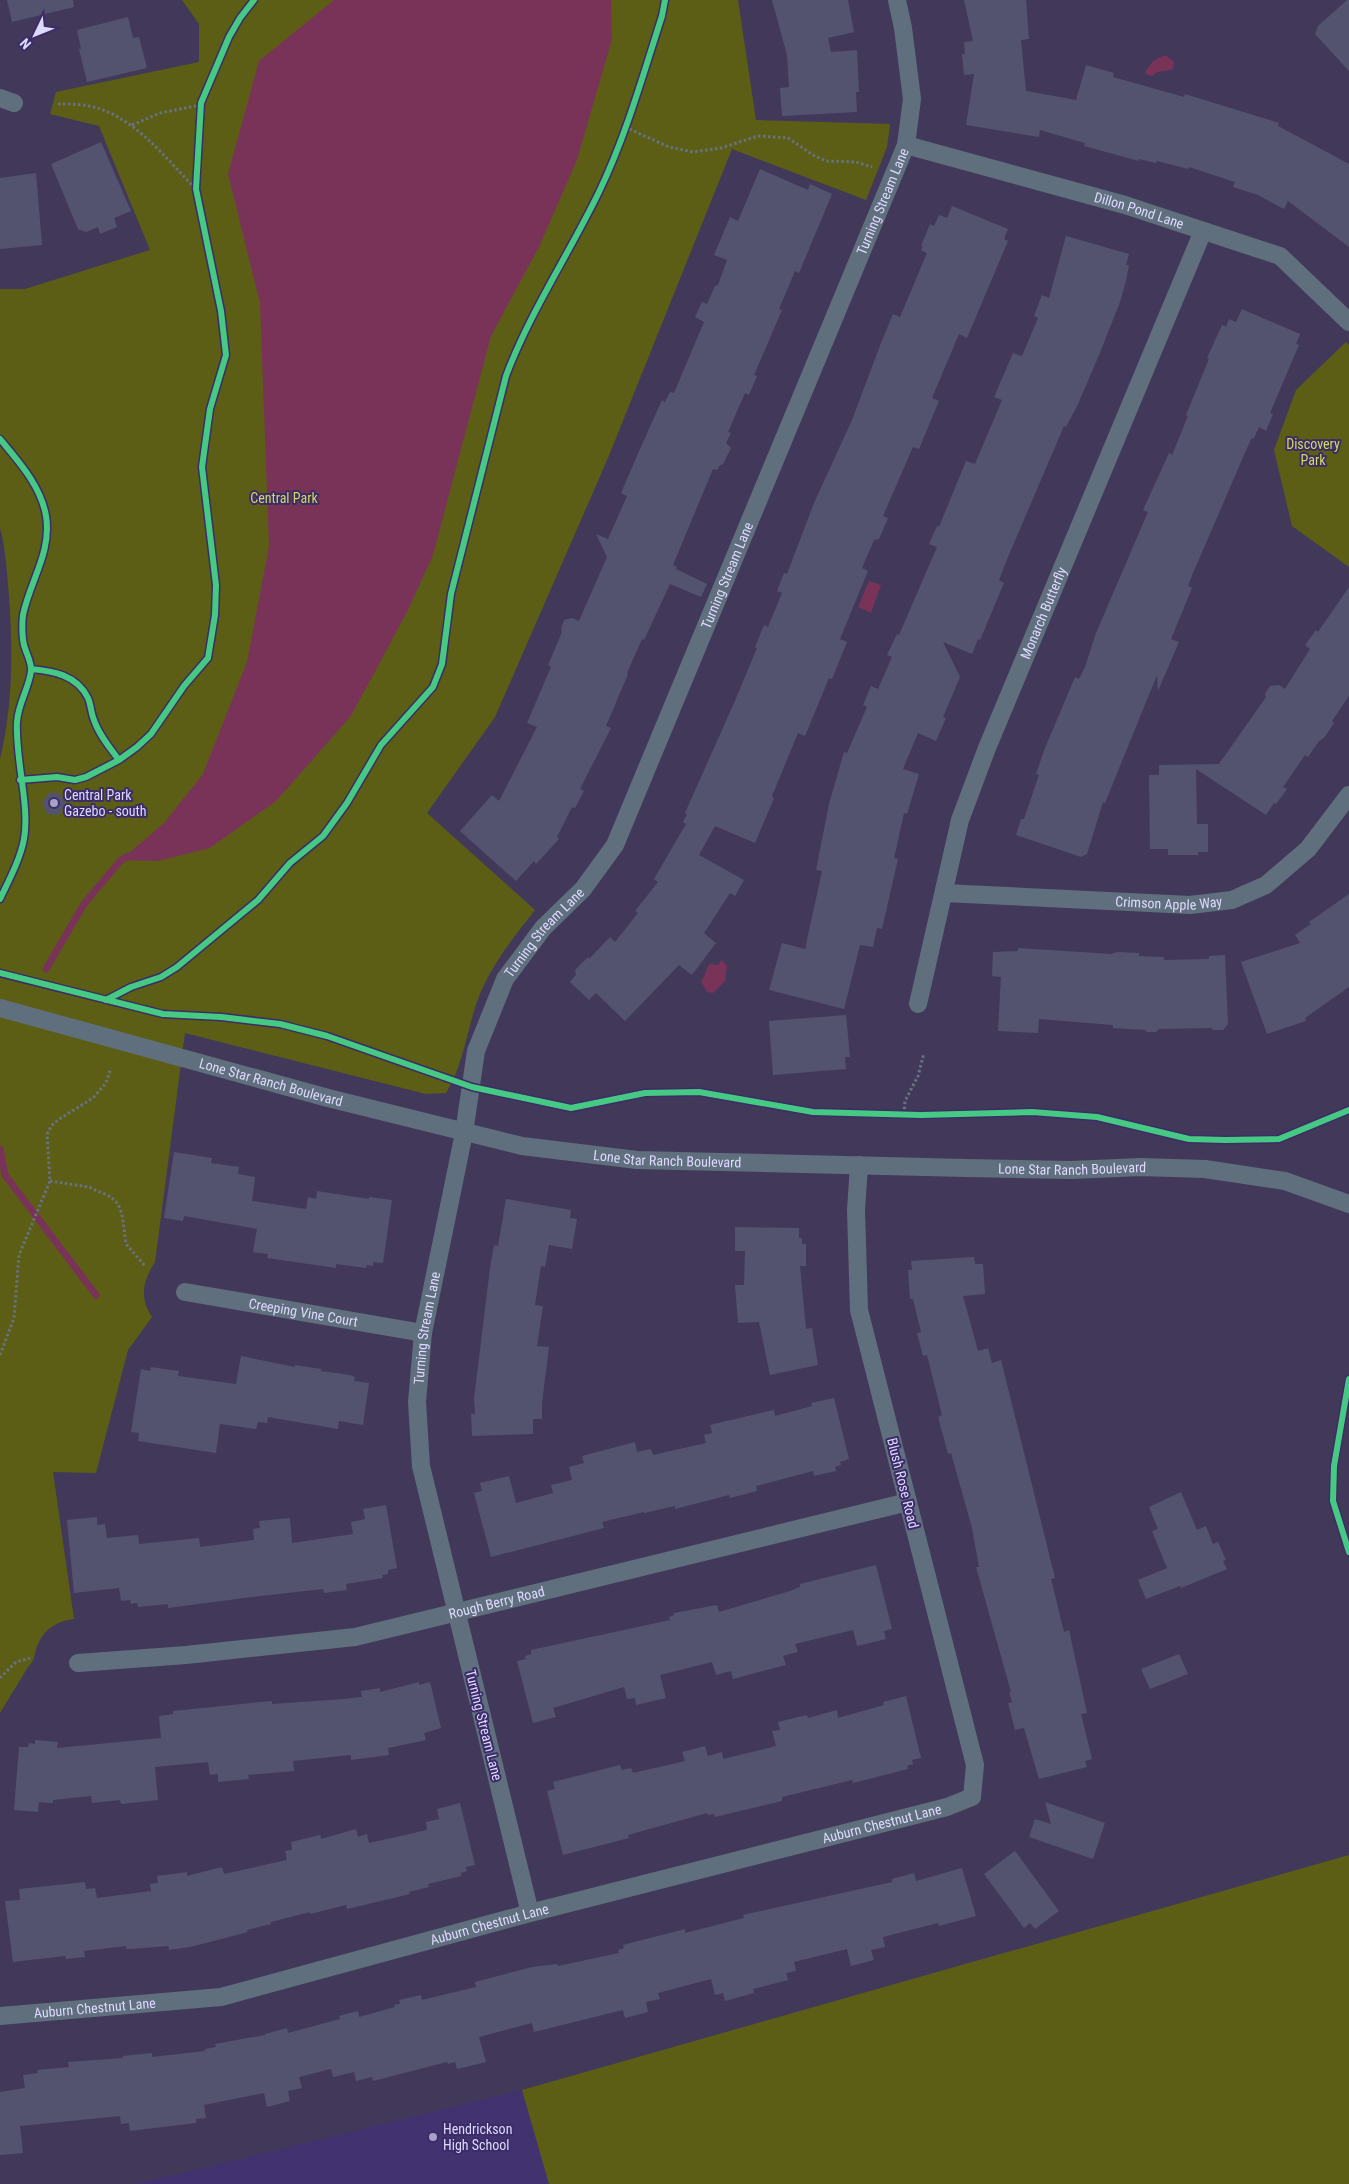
<svg xmlns="http://www.w3.org/2000/svg" width="1349" height="2184" viewBox="0 0 1349 2184" font-family="'Roboto Condensed',sans-serif">
<style>
.built{fill:#433270}
.green{fill:#5c5e15}
.water{fill:#7a3358}
.lines{fill:none;stroke-linecap:round;stroke-linejoin:round}
.stream{stroke:#7a3358;stroke-width:7}
.building{fill:#54536f}
.path{stroke:#697181;stroke-width:3;stroke-dasharray:2.5 2.5;stroke-linecap:butt}
.street{stroke:#606f7e;stroke-width:18}
.cycleway-casing{stroke:#3c2c68;stroke-width:9}
.cycleway{stroke:#46c982;stroke-width:6}
.poi-dot{fill:#a7a1c5;stroke:#3c2c68;stroke-width:2}
.labels{text-anchor:middle;stroke-width:4;stroke-linejoin:round;paint-order:stroke}
.street-label{font-size:14px;fill:#ded9fe;stroke:#3c2c68}
.park-label{font-size:14px;fill:#d1d85e;stroke:#3c2c68}
.poi-label{font-size:14px;fill:#ded9fe;stroke:#3c2c68;text-anchor:start}
</style>
<rect width="100%" height="100%" fill="#42395a"/>
<path class="built" d="M522,2090L549,2184H137Z"/>
<path class="green" d="M182,0H738L756,120L890,124L887,147L866,200L732,149L608,458L495,717L427,813L535,910C516,934 496,959 483,987C467,1021 466,1061 446,1093L426,1094L185,1033L155,1262C143,1280 139,1298 152,1317L128,1350L96,1473L53,1472L74,1619C60,1620 45,1628 39,1642C34,1651 36,1660 28,1667L0,1713V759C13,705 13,651 9,596C7,573 6,551 0,528V289H25L150,250L99,126L50,114L56,92L199,62V24Z
M1346,342L1349,345V567L1292,526L1274,450L1296,390Z
M1349,1855V2184H549L522,2090Z"/>
<path class="water" d="M334,0H611L612,39L577,160L539,247L491,336L433,555L407,612L351,716L276,801L210,848L158,861L121,860L164,823L203,774L247,662L269,546L260,303L228,174L259,61Z
M1163,56H1167L1174,62L1173,69L1155,73L1153,76L1147,75L1145,72L1153,61Z
M869,581L881,585L871,613L858,607Z
M722,960L727,966L725,981L713,993L707,992L701,981C706,976 705,969 710,964L718,965Z"/>
<g class="lines">
<path class="stream" d="M46,969L84,904L121,860L129,856
M0,1149L5,1175L96,1295"/>
</g>
<path class="building" d="M7,0H73L74,7L12,22Z
M772,0H848L854,32L828,38L831,52L857,50L859,92H856L857,112L782,116L780,88L789,87L787,55Z
M964,0H1026L1029,39L1021,40L1026,91L1076,100L1086,65L1114,73L1113,77L1184,97L1185,94L1279,123L1278,126L1349,164V247L1288,201L1284,209L1258,195L1233,187L1235,182L1189,167L1188,169L1157,161L1156,163L1139,159V161L1084,146L1085,143L1040,130L1039,137L966,125L974,74L964,75L962,54H965L964,42L973,41Z
M1347,0H1349V71L1315,34L1318,26Z
M128,17L133,38L139,37L147,68L87,82L79,49H81L77,30Z
M101,142L131,211L114,218L117,227L100,234L98,227L86,232L78,229L51,164Z
M760,169L808,190L810,184L832,194L799,273L795,271L779,309L782,310L754,375L757,376L749,395L745,393L728,432L731,433L726,443L731,448L723,464L719,466L717,470L713,469L673,565L677,567L676,569L707,584L701,597L670,584L644,640L642,639L627,673L628,674L606,726L611,728L580,789L584,791L575,808L572,807L557,837L559,839L536,864L534,861L516,881L460,831L492,795L499,801L537,727L527,723L551,667L548,665L562,632L561,629L564,620L572,618L579,621L607,557L596,534L608,539L627,496L621,493L640,449L662,400L665,402L670,392L674,393L704,322L695,317L702,302L707,304L715,286L718,285L727,260L714,255L730,217L738,221Z
M36,173L42,245L0,249V178Z
M952,206L1008,229L1004,239L1008,241L967,338L959,334L932,398L939,401L919,449L913,447L883,516L888,518L879,539L874,540L862,568L868,571L840,639L847,642L832,679L829,678L805,736L798,733L772,796L774,798L755,843L715,826L699,855L744,880L735,896L730,893L704,933L716,943L692,975L679,965L625,1021L596,993L589,1000L570,982L576,975L575,970L588,957L589,959L610,937L615,942L638,913L635,911L658,882L654,879L686,824L683,822L687,814L685,813L734,703L757,648L755,647L764,625L768,627L782,593L777,591L784,573L787,574L814,503L852,420L881,343L893,314L900,317L927,253L921,250L923,246H921L930,224L934,226L939,215L947,218Z
M1066,236L1129,254L1126,265H1129L1126,281L1120,302L1099,355L1078,404L1066,427L1064,426L1008,557L999,580L1004,583L980,640L978,639L972,654L943,642L960,677L943,717L946,718L936,741L918,733L903,769L919,774L907,814L904,813L894,858L898,859L882,929L877,928L873,947L860,945L844,1009L769,990L782,943L805,949L822,871L816,870L829,804L844,752L847,753L867,707L863,705L871,686L878,689L892,657L887,655L897,634L899,635L937,547L929,544L937,526L939,527L966,461L975,464L1002,400L994,397L1013,353L1022,356L1038,318L1034,316L1042,295L1049,298Z
M1242,309L1300,334L1296,344L1299,345L1270,413L1273,414L1266,431L1259,427L1254,438L1251,439L1193,573L1188,586L1192,588L1171,639L1179,642L1158,691L1157,675L1105,803L1103,802L1087,854L1081,857L1016,835L1021,819H1024L1026,813L1039,775L1036,774L1045,748L1075,677L1079,679L1085,667L1096,633L1148,512L1143,510L1169,453L1172,455L1188,416L1186,415L1209,359L1207,358L1222,325L1226,327L1229,319L1236,322Z
M1349,587V696L1332,721L1334,723L1324,738L1319,741L1308,757L1305,755L1283,787L1287,789L1276,804L1274,803L1266,815L1196,769L1197,824H1208V852H1198V855H1168V849H1150L1149,775H1159V765L1219,764L1266,697L1265,694L1270,686L1279,685L1285,689L1310,649L1305,645L1316,630L1318,632Z
M49,793H59L66,804L59,815L47,814L42,803Z
M1349,894V987L1305,1018L1306,1021L1267,1034L1241,962L1300,943L1295,935L1311,924L1309,922Z
M1018,948L1111,954L1117,952L1139,953V956L1164,957V960L1209,959V956L1225,955L1228,1024L1223,1030H1213L1212,1028L1159,1029L1156,1032H1147L1145,1030L1113,1028V1025L1039,1019L1038,1033L998,1031L1001,977L992,976L993,952L1018,951Z
M846,1015L850,1057H845L846,1069L773,1075L769,1021Z
M174,1152L212,1158L211,1163L239,1167L238,1174L255,1177L252,1201L306,1209L308,1197L316,1199L317,1191L369,1199V1197L392,1200L383,1263L373,1262V1266L367,1265L366,1268L336,1264V1268L267,1258L268,1254L253,1252L257,1229L184,1216L183,1221L164,1218Z
M506,1199L571,1210L570,1218L577,1219L572,1249L549,1245L545,1267L541,1266L535,1305L543,1306L537,1346L549,1347L542,1403V1419H533V1434L472,1436L471,1414H475L474,1399L490,1268L494,1245L498,1246Z
M735,1227L799,1228V1238H802V1244H806V1266H800L806,1329L812,1328L818,1365L770,1375L759,1322L738,1323L735,1285H744L745,1251H735Z
M974,1257L975,1264H983L985,1294L963,1296L978,1351L988,1348L992,1363L1001,1360L1055,1578L1051,1579L1064,1632L1069,1630L1087,1713L1081,1714L1092,1759L1085,1761L1087,1767L1039,1779L1024,1728L1015,1730L1008,1703L1012,1702L1009,1692H1011L976,1567H979L972,1528L951,1453L948,1454L938,1417L942,1415L927,1355L923,1356L917,1333L921,1332L913,1299H910L908,1270H912L911,1261Z
M241,1356L295,1367V1365L321,1369V1371L350,1375L355,1377L354,1381L369,1383L363,1425L339,1421L338,1429L268,1417L267,1423L258,1422L256,1429L220,1424L216,1453L138,1441L139,1433L131,1432L141,1369L150,1371L151,1367L179,1371L178,1376L236,1384Z
M834,1398L849,1459L840,1462L841,1465L835,1467L836,1471L814,1476L813,1471L756,1486L757,1491L730,1498L729,1495L675,1509V1506L644,1513V1512L602,1522L604,1528L491,1557L474,1493L482,1491L480,1483L509,1476L516,1503L553,1493L551,1485L572,1480L569,1467L584,1463L582,1456L635,1442L637,1452L651,1449L653,1455L706,1443L704,1435L712,1433L710,1425L774,1410L775,1416L812,1406L811,1403Z
M1181,1492L1197,1530L1206,1526L1213,1544L1218,1542L1226,1560L1223,1561L1227,1569L1181,1588L1180,1586L1146,1599L1138,1580L1167,1568L1152,1531L1158,1529L1149,1507Z
M386,1505L397,1568L388,1570V1574L382,1575L383,1578L346,1584L347,1590L324,1593L323,1589L252,1597L168,1608V1604L138,1607L137,1603L131,1604L130,1600L121,1601L119,1588L74,1593L67,1520L97,1517V1525L105,1524L107,1538L138,1535L139,1544L199,1538L200,1547L254,1540L253,1529L260,1528L259,1521L290,1518L292,1543L353,1534L351,1522L365,1519L363,1509Z
M876,1565L892,1629L884,1631L886,1639L857,1646L853,1630L795,1644L798,1652L783,1656L786,1665L733,1679L731,1671L716,1675L712,1662L660,1675L666,1698L636,1705L635,1698L627,1699L624,1687L553,1708L556,1717L533,1723L517,1661L526,1659L525,1656L531,1654V1650L670,1620L669,1617L674,1615V1613L717,1605L719,1612L790,1591L800,1587V1584Z
M1179,1654L1188,1674L1150,1689L1141,1669Z
M419,1682V1685L430,1682L441,1728L424,1733L426,1740L388,1748L389,1755L351,1760V1755L293,1761L294,1771L248,1775L249,1779L218,1782V1774L210,1775L208,1762L155,1767L158,1800L121,1804L120,1800L92,1803L91,1796L53,1800V1803L39,1802L38,1812L14,1810L19,1747H28L29,1743L35,1744V1740L58,1742L57,1748L161,1738L159,1716L173,1714V1711L272,1701V1704L344,1699L362,1697L361,1691L380,1688V1692Z
M906,1696L921,1758L912,1760L913,1764L907,1766L908,1769L853,1783L852,1780L782,1797V1801L778,1802L715,1817L714,1814L708,1815L707,1813L628,1835L629,1838L563,1855L547,1791L555,1789L553,1782L620,1765L622,1770L631,1768L633,1773L685,1761L682,1752L705,1746L708,1756L722,1752L723,1759L776,1746L772,1731L780,1730L778,1722L807,1715L808,1718L837,1710L838,1718L884,1705L883,1702Z
M1045,1802L1105,1823L1093,1859L1029,1837L1035,1819L1051,1824Z
M460,1803L475,1865L466,1867L467,1871L461,1873V1876L428,1884L429,1887L409,1892L410,1894L347,1909L346,1905L310,1914V1912L271,1922V1924L247,1930L248,1932L229,1937L190,1947L169,1950L168,1946L132,1949H126V1946L84,1951L85,1957L66,1959L65,1956L13,1962L5,1901L20,1900L19,1889L85,1882L86,1889L95,1888L97,1898L151,1891L150,1884L158,1883L157,1876L187,1872V1876L222,1867L224,1874L287,1860L285,1851L292,1850L291,1842L320,1835L321,1839L356,1829L358,1837L367,1834L369,1843L427,1830L426,1822L439,1819L437,1809Z
M1015,1851L1059,1911L1035,1929L1030,1923L1024,1928L984,1874Z
M962,1868L976,1916L939,1926L938,1923L883,1937L885,1947L871,1950L874,1960L851,1966L847,1949L794,1962L796,1971L786,1973L788,1980L753,1989L754,1993L725,2001L723,1993L715,1995L711,1979L658,1993L660,1999L646,2002L648,2012L625,2018L623,2010L534,2032L532,2023L479,2037L486,2062L457,2069L455,2062L448,2064L447,2062L373,2081L372,2077L356,2081L354,2072L333,2077L331,2069L299,2077L302,2088L288,2091L290,2101L267,2107L264,2093L204,2105L206,2118L196,2119V2123L130,2131L129,2123L121,2124L120,2116L20,2126L23,2153L0,2155V2092L25,2088L23,2075L38,2073L37,2070L69,2067L68,2062L123,2058V2056L152,2053V2057L205,2051V2049L216,2047L215,2044L265,2035V2034L287,2028L288,2033L340,2019L339,2016L358,2011L359,2017L395,2007L394,2005L400,2004L399,2000L421,1995L422,2000L476,1987L475,1982L532,1967L557,1964L558,1966L619,1953L618,1950L624,1948L623,1945L685,1929V1933L744,1918L743,1915L892,1882V1879L914,1873L916,1881Z"/>
<g class="lines">
<path class="path" d="M58,104C68,104 80,104 89,106C134,115 165,158 196,189
M132,125L160,113L201,105
M625,127L669,147L693,152L721,148L758,136L788,138L813,155L826,161L856,162L872,167
M904,1114L905,1101L918,1076L924,1053
M50,1181L89,1187L111,1197L118,1204L122,1214L126,1244L146,1267
M0,1355L14,1318L19,1255L50,1181L47,1134L52,1125L61,1118L93,1098L106,1083L111,1068
M0,1678L16,1662L30,1658"/>
<g class="street">
<path d="M0,98L14,103"/>
<path id="s1" d="M906,145L1125,205L1280,256L1349,322"/>
<path id="s2" d="M944,893L1190,905L1232,900L1266,885L1308,849L1349,795"/>
<path id="s3" d="M918,1004L960,820L987,748L1203,231"/>
<path id="s4" d="M0,1008L328,1098L522,1146L637,1160L966,1168L1071,1170L1141,1167L1205,1169L1285,1181L1349,1204"/>
<path id="s5" d="M185,1292L423,1333"/>
<path id="s6" d="M78,1663L186,1655L355,1637L908,1502"/>
<path id="s7" d="M530,1913L421,1466L417,1402L423,1333L464,1133L476,1051L505,979L543,928L583,889L615,845L906,145L912,99L903,28L897,0"/>
<path id="s8" d="M0,2016L221,1997L530,1913L947,1807L972,1797L975,1765L859,1310L856,1210L859,1165"/>
</g>
<defs>
<path id="cycleway" d="M0,439C19,462 41,486 46,516C52,552 30,581 23,615C22,623 22,637 24,645C26,653 32,663 31,671C29,688 18,704 17,722C15,759 30,805 24,839C20,860 9,880 0,899
M31,669C53,671 77,675 88,698C91,705 91,713 94,720C99,735 110,748 119,760
M20,780L57,777L75,780L86,777L119,760L137,747L151,734L184,686L208,658L215,615L216,585L202,467L210,409L226,355L221,311L196,189L201,103L229,37L240,18L254,0
M0,973L163,1014L221,1017L280,1024L327,1036L472,1087L571,1108L645,1093L699,1092L813,1112L921,1115L1032,1112L1097,1117L1189,1139L1225,1140L1279,1139L1349,1110
M106,1000L131,987L161,977L177,967L258,900L290,863L323,836L347,803L381,745L433,687L442,664L451,594L506,376C530,312 569,254 599,192C626,136 643,75 662,16L665,0
M1349,1379L1334,1466L1333,1501L1349,1552"/>
</defs>
<use href="#cycleway" class="cycleway-casing"/>
<use href="#cycleway" class="cycleway"/>
</g>
<g class="poi-dot">
<circle cx="54" cy="803" r="5"/>
<circle cx="433" cy="2137" r="5"/>
</g>
<g class="labels">
<g class="street-label">
<text dy="5" stroke="none"><textPath href="#s7" startOffset="1829">Turning Stream Lane</textPath></text>
<text dy="5" stroke="none"><textPath href="#s1" startOffset="242">Dillon Pond Lane</textPath></text>
<text dy="5" stroke="none"><textPath href="#s7" startOffset="1424">Turning Stream Lane</textPath></text>
<text dy="5" stroke="none"><textPath href="#s3" startOffset="412">Monarch Butterfly</textPath></text>
<text dy="5" stroke="none"><textPath href="#s2" startOffset="225">Crimson Apple Way</textPath></text>
<text dy="5" stroke="none"><textPath href="#s7" startOffset="1019">Turning Stream Lane</textPath></text>
<text dy="5" stroke="none"><textPath href="#s4" startOffset="281">Lone Star Ranch Boulevard</textPath></text>
<text dy="5" stroke="none"><textPath href="#s4" startOffset="686">Lone Star Ranch Boulevard</textPath></text>
<text dy="5" stroke="none"><textPath href="#s4" startOffset="1091">Lone Star Ranch Boulevard</textPath></text>
<text dy="5" stroke="none"><textPath href="#s5" startOffset="120">Creeping Vine Court</textPath></text>
<text dy="5" stroke="none"><textPath href="#s7" startOffset="599">Turning Stream Lane</textPath></text>
<text transform="translate(903 1483) rotate(76)" y="5">Blush Rose Road</text>
<text dy="5" stroke="none"><textPath href="#s6" startOffset="424">Rough Berry Road</textPath></text>
<text transform="translate(484 1725) rotate(76)" y="5">Turning Stream Lane</text>
<text dy="5" stroke="none"><textPath href="#s8" startOffset="905">Auburn Chestnut Lane</textPath></text>
<text dy="5" stroke="none"><textPath href="#s8" startOffset="500">Auburn Chestnut Lane</textPath></text>
<text dy="5" stroke="none"><textPath href="#s8" startOffset="95">Auburn Chestnut Lane</textPath></text>
</g>
<g class="park-label">
<text x="1313" y="449">Discovery<tspan x="1313" dy="16">Park</tspan></text>
<text x="284" y="503">Central Park</text>
</g>
<g class="poi-label">
<text x="64" y="800">Central Park<tspan x="64" dy="16">Gazebo - south</tspan></text>
<text x="443" y="2134">Hendrickson<tspan x="443" dy="16">High School</tspan></text>
</g>
</g>
<g transform="translate(35 35) rotate(227)" stroke="#3c2c68" stroke-width="4" paint-order="stroke">
<path d="M0-4L9 19L0 12L-9 19Z" fill="#ded9fe"/>
<text y="-8" font-size="14" font-weight="bold" text-anchor="middle" fill="#ded9fe">N</text>
</g>
</svg>
